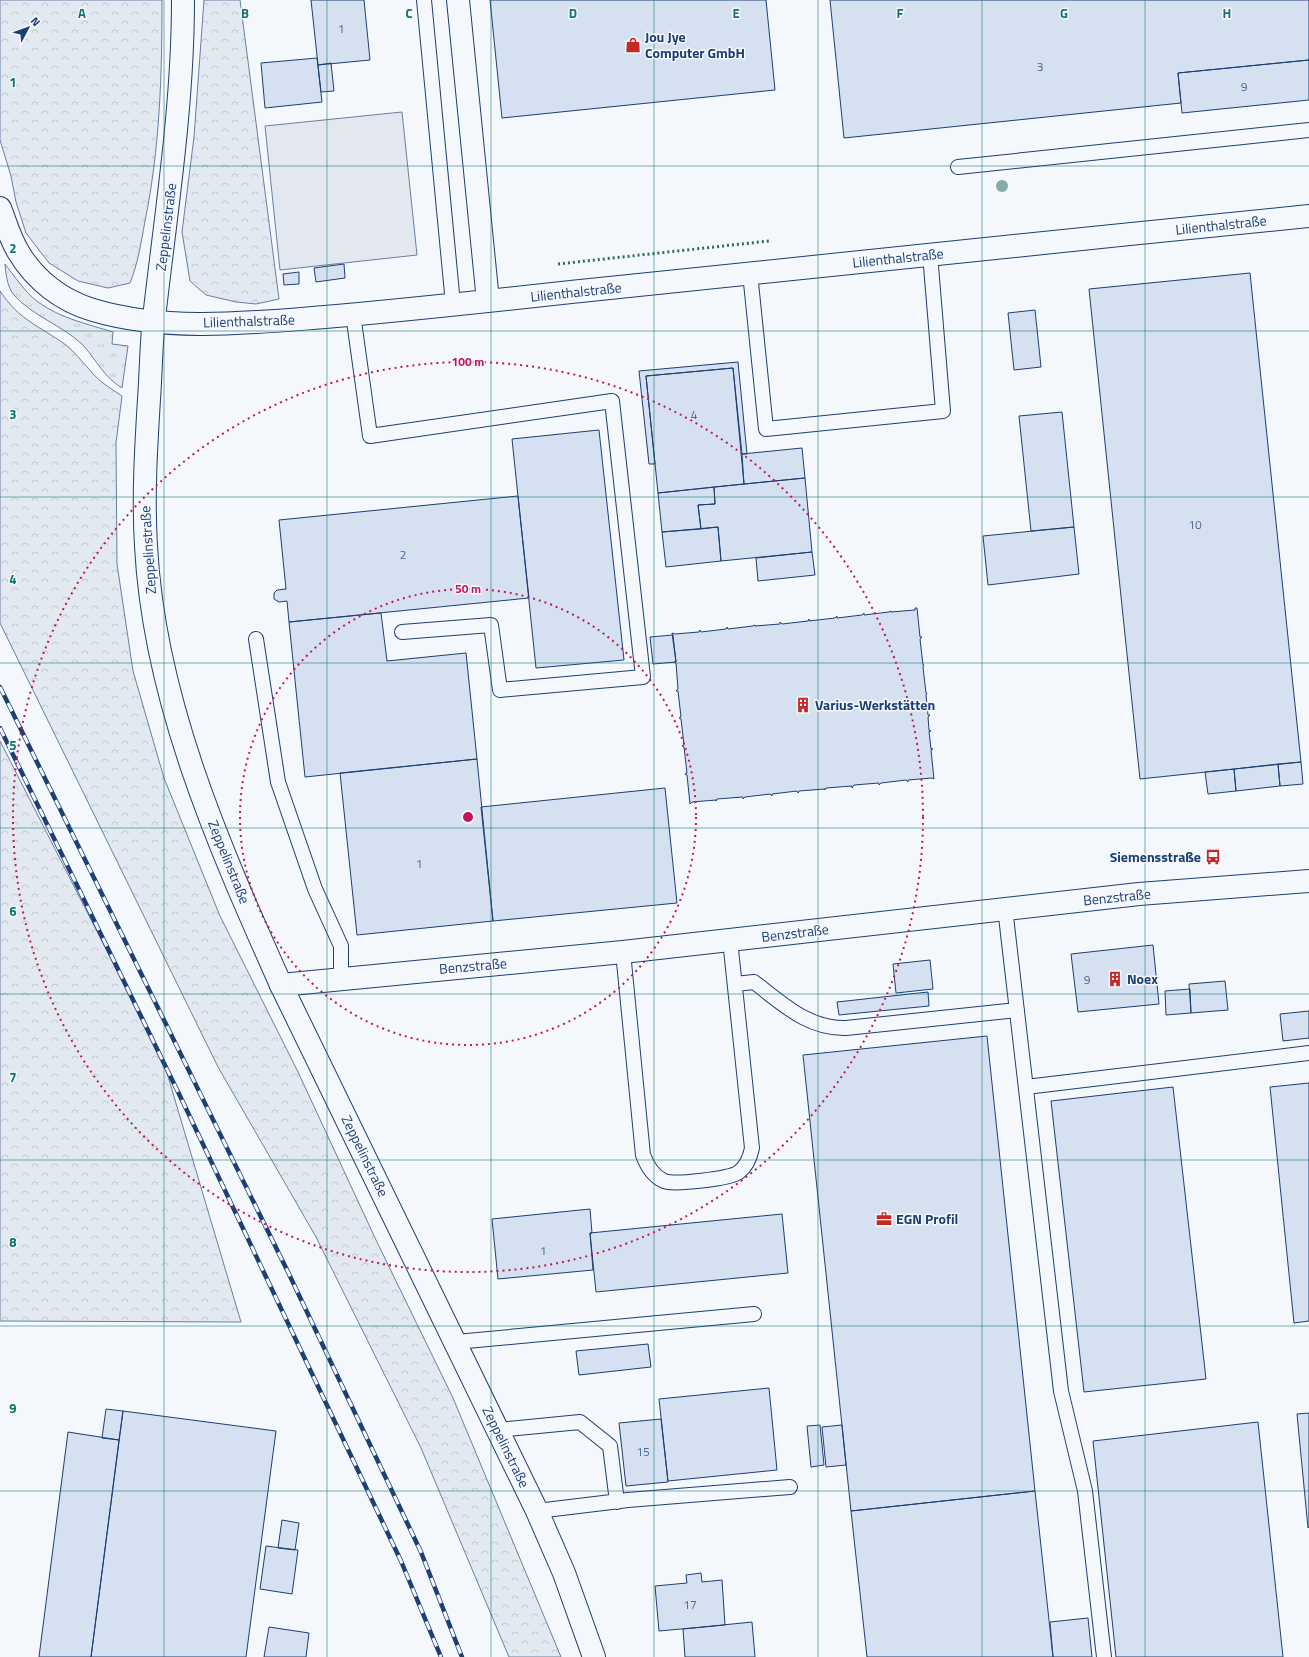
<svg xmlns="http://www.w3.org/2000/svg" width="1309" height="1657" viewBox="0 0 1309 1657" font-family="'Titillium Web',sans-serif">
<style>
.grass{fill:url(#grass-tufts);stroke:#687fa3}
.forest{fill:url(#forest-crowns);stroke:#687fa3}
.parking{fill:#e3e8f0;stroke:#687fa3}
.building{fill:#d5e0f0;stroke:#1d3f73}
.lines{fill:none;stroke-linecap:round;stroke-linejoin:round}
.lane-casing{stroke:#1d3f73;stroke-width:16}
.street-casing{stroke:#1d3f73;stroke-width:24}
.secondary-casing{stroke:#1d3f73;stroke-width:24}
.lane{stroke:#f4f7fb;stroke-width:14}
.street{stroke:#f4f7fb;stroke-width:22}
.secondary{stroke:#f4f7fb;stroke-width:22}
.rail-casing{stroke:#1d3f73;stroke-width:4.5}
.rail{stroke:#f4f7fb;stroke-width:3;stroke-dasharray:9;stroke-linecap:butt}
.hedge{stroke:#2c6c60;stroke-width:3;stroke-dasharray:2 3;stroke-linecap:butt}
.tree{fill:#86aba6}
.grid{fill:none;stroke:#0f766e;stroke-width:1;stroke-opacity:0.55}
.ring{fill:none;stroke:#c2185b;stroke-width:2;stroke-dasharray:2 4}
.labels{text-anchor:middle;stroke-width:3;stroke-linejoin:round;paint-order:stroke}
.number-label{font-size:12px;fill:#4b6792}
.poi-label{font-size:14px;font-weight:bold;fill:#1d3f73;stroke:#f4f7fb;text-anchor:start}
.street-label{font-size:14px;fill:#1d3f73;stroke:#f4f7fb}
.grid-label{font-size:13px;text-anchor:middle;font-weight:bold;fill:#0f766e;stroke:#f4f7fb;stroke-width:3;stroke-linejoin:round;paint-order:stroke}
.centre{fill:#c2185b;stroke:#f4f7fb;stroke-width:2}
.ring-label{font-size:12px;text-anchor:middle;font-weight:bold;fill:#c2185b;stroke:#f4f7fb;stroke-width:3;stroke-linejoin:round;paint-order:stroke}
</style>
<defs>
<pattern id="grass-tufts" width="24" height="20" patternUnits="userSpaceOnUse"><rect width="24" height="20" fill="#e3e9f0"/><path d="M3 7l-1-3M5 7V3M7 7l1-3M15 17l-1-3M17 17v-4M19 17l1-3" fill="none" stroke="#c2c9d1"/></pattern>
<pattern id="forest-crowns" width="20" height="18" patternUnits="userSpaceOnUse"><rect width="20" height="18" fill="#e3e9f0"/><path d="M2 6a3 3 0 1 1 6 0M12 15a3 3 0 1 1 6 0" fill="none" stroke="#c2c9d1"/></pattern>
</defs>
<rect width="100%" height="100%" fill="#f4f7fb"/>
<path class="grass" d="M5,264C15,277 25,292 38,302C60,318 87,324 113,332L112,344L128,346L122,388C105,378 96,360 83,345C62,325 32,316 13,294C7,285 6,275 5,264Z"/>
<path class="forest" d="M0,0H162C162,74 160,148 145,221C141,243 138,263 130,283L108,288L78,281L49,263L26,233L16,202L11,176L0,140Z
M204,0H240L279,299L256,304L236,302L206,295L190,281L182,232L194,137Z
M0,291C20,321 38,325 66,345C75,352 81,361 89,369C98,381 110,388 122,396L116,443L117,564L133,671L164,778L220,916L298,1072L376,1240L453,1398L561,1657H509L421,1448L316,1237L218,1067L0,623Z
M0,741L164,1063L241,1322L0,1321Z"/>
<path class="parking" d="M402,112L417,255L280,270L265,126Z"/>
<path class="building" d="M311,0H364L370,60L318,65Z
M490,0H766L775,90L502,118Z
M830,0H1309V60L1178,73L1181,103L844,138Z
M317,58L322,102L265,108L261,63Z
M1309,60V100L1182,113L1178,73Z
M331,63L334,91L321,92L318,65Z
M344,264L345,278L316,282L314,268Z
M299,272V284L284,285L283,274Z
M1250,273L1301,762L1140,779L1089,289Z
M1035,310L1041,367L1014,370L1008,313Z
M738,362L747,454H742L733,368L646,376L655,464H649L639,371Z
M733,368L744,484L658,493L646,376Z
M1062,412L1074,527L1031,531L1019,416Z
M599,430L624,660L536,668L512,439Z
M802,448L805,478L744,484L742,454Z
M805,478L812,552L721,561L718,527L701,529L698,505L715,504L714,487Z
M714,487L715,504L698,505L701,529L662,532L658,493Z
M518,496L529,598L289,622L287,601L279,602L274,599V593L277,590L286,589L279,520Z
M718,527L721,561L666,567L662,532Z
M1074,527L1079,574L988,585L983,536Z
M812,552L815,575L758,581L756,558Z
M915,608H917L920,637H922L920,639L923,665H924L923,667L926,693H927L926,695L928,715H930L928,717L929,730L931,731H929L931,749H933L931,750L934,779L932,778L908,780V782L906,780L881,783L879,785V783L854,785L852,788V786L826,788L825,790V789L799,791L798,793L797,791L772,794V796L770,794L745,797L743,799V797L717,799L716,801V800L692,802L690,804L687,775L685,774L687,773L684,747L682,746L684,745L681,719L679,718L681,717L678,691H676L678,689L676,663L674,662H676L672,633L675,634L699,632L700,630L701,632L726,629L727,627L728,629L753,626L755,625V626L780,624V622L782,624L808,621L809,619V621L835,618L837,616V618L862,615L864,613V615L889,612L891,611V612L915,610Z
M381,613L387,661L466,653L477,759L305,777L289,622Z
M673,635L676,662L653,664L650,637Z
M477,759L493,921L357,935L340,773Z
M1301,762L1303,784L1280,786L1278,764Z
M1278,764L1280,786L1236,791L1234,769Z
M1234,769L1236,791L1208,794L1205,772Z
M665,788L677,903L493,921L481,807Z
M1153,945L1159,1004L1078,1012L1071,954Z
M930,960L933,989L896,993L893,964Z
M1225,981L1228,1010L1191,1013L1189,984Z
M1190,989L1191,1013L1166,1015L1165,991Z
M928,992L929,1006L839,1015L837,1002Z
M1309,1011V1038L1283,1041L1280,1014Z
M987,1036L1035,1491L851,1511L803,1055Z
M1309,1083V1321L1294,1323L1270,1087Z
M1173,1087L1206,1379L1084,1392L1051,1101Z
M590,1209L592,1233H590L593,1270L498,1279L492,1219Z
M782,1214L788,1273L596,1292L590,1233Z
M648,1344L651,1367L579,1375L576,1351Z
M769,1388L777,1470L668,1481L659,1399Z
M106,1409L123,1411L119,1440L102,1438Z
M123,1411L276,1431L246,1657H91Z
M1309,1413V1527L1308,1528L1297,1414Z
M661,1419L668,1482L626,1486L619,1423Z
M1258,1422L1283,1657H1116L1093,1441Z
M820,1425L824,1465L811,1467L807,1426Z
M842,1425L846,1465L826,1467L822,1427Z
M68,1432L119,1440L91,1657H39Z
M1035,1491L1053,1657H867L851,1511Z
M282,1520L299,1523L295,1550L278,1548Z
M266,1546L298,1550L292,1594L260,1589Z
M701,1573L702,1582L722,1580L725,1625L659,1631L655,1586L687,1583L686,1575Z
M1088,1618L1092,1657H1053L1050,1622Z
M752,1622L755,1657H685L683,1629Z
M269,1627L309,1633L306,1657H264Z"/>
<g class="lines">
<defs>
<path id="lane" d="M424,0L453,304
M958,167L1309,130
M750,273L766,429L943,411L930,254
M353,314L370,436L612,401L643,677L500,690L491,625L402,632
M256,639L278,782L315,889L341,946V979
M1005,908L1061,1391L1085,1491L1104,1657
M623,952L643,1155C647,1166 653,1176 664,1181C674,1185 730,1179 739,1172C747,1166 750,1158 752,1148L730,940
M735,984L754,982C783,1004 808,1029 846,1028L1017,1010
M1026,1087L1309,1053
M456,1342L754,1314
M498,1430L580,1422L610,1446L617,1502
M537,1511L628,1500L790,1487"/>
<path id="street" d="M458,0L488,301
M0,208C6,223 10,239 19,253C35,280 62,301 93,310C167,332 249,323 325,317C407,310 489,301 571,292C817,265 1063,241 1309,216
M281,985L623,952L1139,894L1309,881"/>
<path id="secondary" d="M183,0C183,107 166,212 154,318C151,345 151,372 149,399C146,448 143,497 146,546C154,700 219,846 281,985L537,1511L564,1573L594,1657"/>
</defs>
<use href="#lane" class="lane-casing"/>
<use href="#street" class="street-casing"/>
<use href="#secondary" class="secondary-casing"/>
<use href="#lane" class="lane"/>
<use href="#street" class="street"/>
<use href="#secondary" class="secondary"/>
<defs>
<path id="rail" d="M0,687L288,1272L421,1552L462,1657
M0,728L181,1098L401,1561L441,1657"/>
</defs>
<use href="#rail" class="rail-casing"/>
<use href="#rail" class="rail"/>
<path class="hedge" d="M558,264L769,241"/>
</g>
<circle class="tree" cx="1002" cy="186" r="6"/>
<path class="grid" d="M164,0V1657M327,0V1657M491,0V1657M654,0V1657M818,0V1657M982,0V1657M1145,0V1657M0,166H1309M0,331H1309M0,497H1309M0,663H1309M0,828H1309M0,994H1309M0,1160H1309M0,1326H1309M0,1491H1309"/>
<g class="ring">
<circle cx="468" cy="817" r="228"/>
<circle cx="468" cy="817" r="455"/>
</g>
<defs>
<symbol id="shop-bare" viewBox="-9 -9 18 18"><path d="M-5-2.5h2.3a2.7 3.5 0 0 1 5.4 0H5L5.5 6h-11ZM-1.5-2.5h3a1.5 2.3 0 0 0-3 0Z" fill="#c62828" stroke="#f4f7fb" stroke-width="2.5" paint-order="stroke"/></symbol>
<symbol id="building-bare" viewBox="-9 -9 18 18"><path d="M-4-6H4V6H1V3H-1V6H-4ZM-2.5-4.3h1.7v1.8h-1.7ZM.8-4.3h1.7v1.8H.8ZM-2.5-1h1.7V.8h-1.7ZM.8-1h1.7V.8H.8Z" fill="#c62828" stroke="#f4f7fb" stroke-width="2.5" paint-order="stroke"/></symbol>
<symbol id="bus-bare" viewBox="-9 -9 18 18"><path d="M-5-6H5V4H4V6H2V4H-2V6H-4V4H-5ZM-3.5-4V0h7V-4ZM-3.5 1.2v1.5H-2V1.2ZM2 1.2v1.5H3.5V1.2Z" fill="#c62828" stroke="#f4f7fb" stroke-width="2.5" paint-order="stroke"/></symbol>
<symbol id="office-bare" viewBox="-9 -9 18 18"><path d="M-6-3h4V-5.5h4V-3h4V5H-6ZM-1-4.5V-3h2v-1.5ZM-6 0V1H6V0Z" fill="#c62828" stroke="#f4f7fb" stroke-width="2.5" paint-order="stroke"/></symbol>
</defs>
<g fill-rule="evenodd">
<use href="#shop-bare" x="622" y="34" width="22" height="22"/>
<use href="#building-bare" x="792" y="694" width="22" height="22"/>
<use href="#bus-bare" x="1202" y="846" width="22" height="22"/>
<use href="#building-bare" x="1104" y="968" width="22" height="22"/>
<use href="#office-bare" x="873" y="1208" width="22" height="22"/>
</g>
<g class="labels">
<g class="number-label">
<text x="341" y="33">1</text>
<text x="1040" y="71">3</text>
<text x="1244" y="91">9</text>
<text x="694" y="419">4</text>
<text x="1195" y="529">10</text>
<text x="403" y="559">2</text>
<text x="419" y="868">1</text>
<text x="1087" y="984">9</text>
<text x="543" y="1255">1</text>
<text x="643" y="1456">15</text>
<text x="690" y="1609">17</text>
</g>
<g class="poi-label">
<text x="645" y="42">Jou Jye<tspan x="645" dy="16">Computer GmbH</tspan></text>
<text x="815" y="710">Varius-Werkstätten</text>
<text x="1201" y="862" text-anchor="end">Siemensstraße</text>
<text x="1127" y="984">Noex</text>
<text x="896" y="1224">EGN Profil</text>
</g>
<g class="street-label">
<text transform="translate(1221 225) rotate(-6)" y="5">Lilienthalstraße</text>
<text transform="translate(166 227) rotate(-83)" y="5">Zeppelinstraße</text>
<text transform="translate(898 258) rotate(-6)" y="5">Lilienthalstraße</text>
<text transform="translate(576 292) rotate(-6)" y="5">Lilienthalstraße</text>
<text transform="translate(249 321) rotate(-2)" y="5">Lilienthalstraße</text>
<text transform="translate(148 550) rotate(-94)" y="5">Zeppelinstraße</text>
<text transform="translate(229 862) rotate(68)" y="5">Zeppelinstraße</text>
<text transform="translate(1117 897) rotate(-6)" y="5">Benzstraße</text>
<text transform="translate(795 933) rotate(-7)" y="5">Benzstraße</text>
<text transform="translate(473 966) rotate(-5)" y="5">Benzstraße</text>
<text transform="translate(365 1156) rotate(64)" y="5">Zeppelinstraße</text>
<text transform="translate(506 1447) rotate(64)" y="5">Zeppelinstraße</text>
</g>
</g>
<g class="grid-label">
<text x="82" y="18">A</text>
<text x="245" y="18">B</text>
<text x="409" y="18">C</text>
<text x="573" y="18">D</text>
<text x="736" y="18">E</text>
<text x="900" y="18">F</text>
<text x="1064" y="18">G</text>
<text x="1227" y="18">H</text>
<text x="13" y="87">1</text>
<text x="13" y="253">2</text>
<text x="13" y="419">3</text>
<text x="13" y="584">4</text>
<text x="13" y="750">5</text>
<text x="13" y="916">6</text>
<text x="13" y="1082">7</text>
<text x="13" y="1247">8</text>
<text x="13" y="1413">9</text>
</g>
<circle cx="468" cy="817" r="6" class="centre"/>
<g class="ring-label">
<text x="468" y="366">100 m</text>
<text x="468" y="593">50 m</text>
</g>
<g transform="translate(28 28) rotate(49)" stroke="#f4f7fb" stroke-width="3" paint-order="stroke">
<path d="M0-3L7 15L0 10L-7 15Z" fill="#1d3f73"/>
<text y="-6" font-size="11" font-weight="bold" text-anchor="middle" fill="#1d3f73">N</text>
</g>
</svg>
